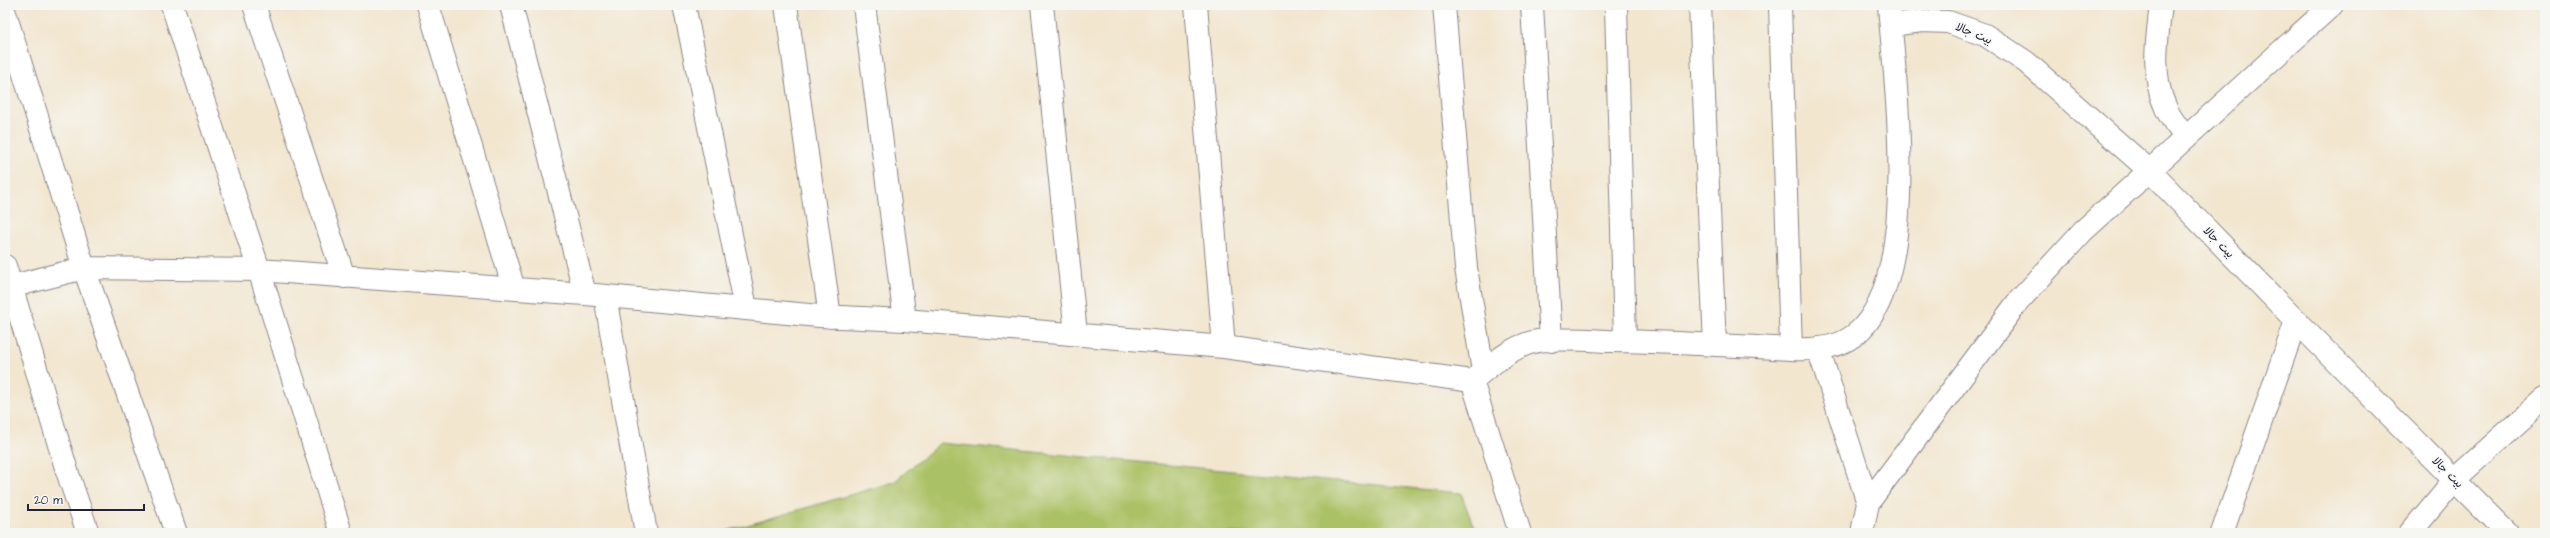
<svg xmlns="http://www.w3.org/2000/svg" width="2550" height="538" viewBox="0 0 2550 538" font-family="'Architects Daughter','Playpen Sans Arabic',sans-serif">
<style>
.green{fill:#abc165;stroke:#667250}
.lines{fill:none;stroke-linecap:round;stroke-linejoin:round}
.minor-casing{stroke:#8a8485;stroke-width:24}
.minor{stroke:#fff;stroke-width:22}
.labels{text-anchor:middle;stroke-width:3;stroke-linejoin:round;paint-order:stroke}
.street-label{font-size:11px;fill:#22223b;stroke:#f6f6f2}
</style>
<rect width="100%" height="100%" fill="#f6f6f2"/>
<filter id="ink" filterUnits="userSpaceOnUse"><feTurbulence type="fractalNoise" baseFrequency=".025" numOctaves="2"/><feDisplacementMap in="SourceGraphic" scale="8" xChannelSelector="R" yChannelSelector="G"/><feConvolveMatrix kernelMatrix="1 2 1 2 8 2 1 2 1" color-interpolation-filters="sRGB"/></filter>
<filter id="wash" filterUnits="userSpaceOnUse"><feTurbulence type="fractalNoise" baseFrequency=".012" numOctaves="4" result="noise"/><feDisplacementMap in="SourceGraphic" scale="16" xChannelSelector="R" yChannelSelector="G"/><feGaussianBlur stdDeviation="0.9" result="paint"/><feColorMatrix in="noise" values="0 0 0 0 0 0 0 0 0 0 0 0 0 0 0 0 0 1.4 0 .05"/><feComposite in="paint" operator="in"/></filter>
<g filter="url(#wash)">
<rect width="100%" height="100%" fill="#f2e6cf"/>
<path class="green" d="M940,443L1461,493L1476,533H720L894,482Z"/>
</g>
<g filter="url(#ink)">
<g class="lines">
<defs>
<path id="minor" d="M172,5L259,270L341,533
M254,5L344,277
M428,5L514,289
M511,5L585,294
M684,5L746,308
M786,5L830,317
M864,5L905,320
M1042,5L1076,334
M1196,5L1224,347
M1444,5L1466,268L1483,371
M1532,5L1551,341
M1616,5L1625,341
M1700,5L1715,345
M1780,5L1791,349
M2161,5C2157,38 2151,75 2165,106C2169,117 2178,127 2185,137
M5,13L84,268L176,533
M1891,25L1922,21L1948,22L1985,35L2026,62L2150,171L2296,321L2507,533
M5,266L67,471L88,533
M5,288L84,268L259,270L585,294L819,316L905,320L1224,347L1472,381C1489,366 1515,344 1538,341C1561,338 1586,340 1609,341C1658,341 1708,345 1757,347C1781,348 1808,352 1831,346C1930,324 1894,79 1889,5
M605,296L646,533
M1818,348L1868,503
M1472,381L1520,533
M1862,533L1868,503L2017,303L2083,231L2332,5
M2222,533L2296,321
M2410,533L2455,479L2545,398"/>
</defs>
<use href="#minor" class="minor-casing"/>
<use href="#minor" class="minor"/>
</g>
</g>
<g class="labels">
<g class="street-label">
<text transform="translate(1974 33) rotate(23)" y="4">بيت جالا</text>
<text transform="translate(2219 242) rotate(46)" y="4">بيت جالا</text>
<text transform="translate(2448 472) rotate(45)" y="4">بيت جالا</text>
</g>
</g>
<rect width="2550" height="538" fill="none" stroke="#f6f6f2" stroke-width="20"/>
<path d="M28 504v6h116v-6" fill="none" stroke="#22223b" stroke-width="2"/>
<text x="34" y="504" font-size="12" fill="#22223b" stroke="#f6f6f2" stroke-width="3" paint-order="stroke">20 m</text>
</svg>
